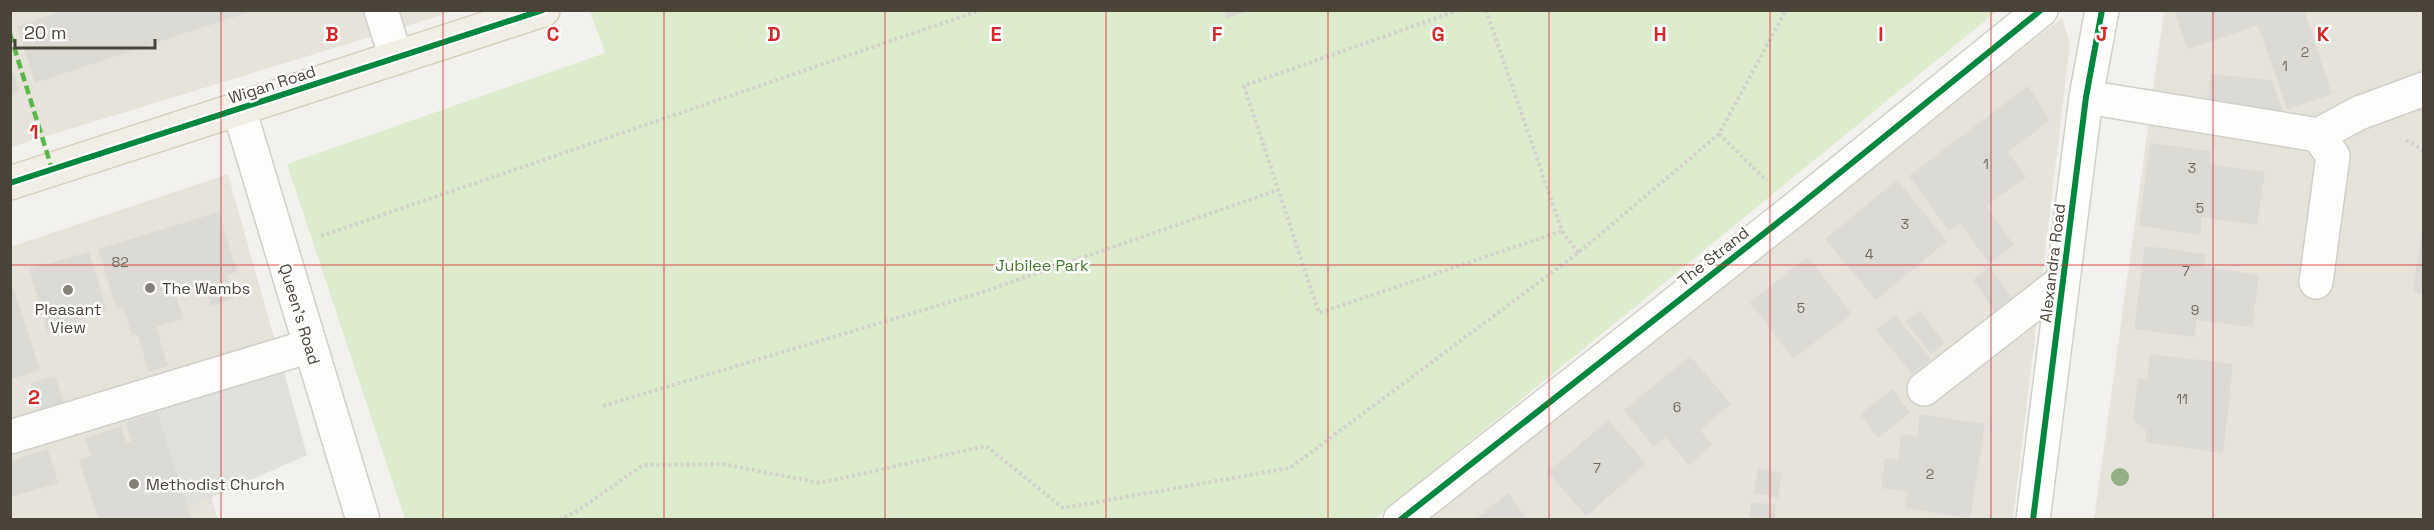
<svg xmlns="http://www.w3.org/2000/svg" width="2434" height="530" viewBox="0 0 2434 530" font-family="'Space Grotesk',sans-serif">
<style>
.residential{fill:#e5e3da}
.green{fill:#deecce}
.parking{fill:#e1e0dc}
.building{fill:#dcdad5}
.lines{fill:none;stroke-linecap:round;stroke-linejoin:round}
.minor-casing{stroke:#d0cfca;stroke-width:36}
.major-casing{stroke:#d4ceba;stroke-width:36}
.path{stroke:#d2d1cb;stroke-width:4;stroke-dasharray:3 3;stroke-linecap:butt}
.minor{stroke:#fdfdfc;stroke-width:33}
.major{stroke:#f1eee5;stroke-width:33}
.quiet{stroke:#58b947;stroke-width:4.5;stroke-dasharray:9 4.5;stroke-linecap:butt}
.cycleway-casing{stroke:#fff;stroke-width:10}
.cycleway{stroke:#00873e;stroke-width:6}
.tree{fill:#92b083}
.grid{fill:none;stroke:#d62828;stroke-width:1.5;stroke-opacity:0.55}
.poi-dot{fill:#848077;stroke:#fff;stroke-width:2}
.labels{text-anchor:middle;stroke-width:5;stroke-linejoin:round;paint-order:stroke}
.number-label{font-size:14px;fill:#6e6a60}
.street-label{font-size:16px;fill:#494338;stroke:#fff}
.park-label{font-size:16px;fill:#447a2c;stroke:#fff}
.poi-label{font-size:16px;fill:#494338;stroke:#fff;text-anchor:start}
.grid-label{font-size:20px;text-anchor:middle;font-weight:bold;fill:#d62828;stroke:#fff;stroke-width:5;stroke-linejoin:round;paint-order:stroke}
</style>
<rect width="100%" height="100%" fill="#f2f1ed"/>
<path class="residential" d="M11,11H455L11,147Z
M2164,11H2423V519L2094,520Z
M2062,18L2070,44L2013,519L1406,520Z
M228,174L283,369L182,403L218,519H11L10,247Z"/>
<path class="green" d="M590,11H1997L1375,519H405L287,164L605,53Z"/>
<path class="parking" d="M283,369L307,455L188,508L157,412Z"/>
<path class="building" d="M65,10H252V11L35,83L17,27Z
M1224,10H1249V11L1226,19Z
M2174,10H2304L2332,94L2287,109L2258,25L2188,49Z
M10,62L19,91L10,94Z
M2211,74L2272,80L2283,112L2207,102Z
M2028,86L2050,120L2008,152L2026,177L1986,206L2014,245L1989,263L1960,223L1949,231L1909,176Z
M2150,143L2211,151L2209,164L2265,172L2257,225L2202,217L2200,235L2139,226Z
M1897,180L1947,241L1876,300L1825,239Z
M219,212L237,272L227,275L235,298L211,306L204,284L175,292L183,319L156,327L168,366L149,372L137,334L132,335L123,307L117,309L98,249Z
M2422,229H2424V294L2413,292Z
M2145,246L2206,254L2204,267L2259,275L2252,327L2197,320L2194,337L2134,329Z
M89,252L107,311L47,331L29,269Z
M1808,257L1852,314L1793,359L1750,302Z
M1990,267L2013,299L1995,311L1973,280Z
M10,279L40,370L12,379L10,373Z
M1920,311L1944,343L1931,354L1906,322Z
M1895,315L1931,359L1912,374L1876,330Z
M2150,354L2233,364L2223,453L2145,442L2146,431L2133,419L2138,378L2147,379Z
M1690,356L1731,404L1700,430L1712,445L1689,465L1665,437L1654,447L1624,410Z
M55,376L65,407L41,415L30,383Z
M1893,389L1910,413L1878,438L1860,414Z
M157,412L192,520H99L79,460L91,456L85,438L121,426L126,443L132,441L126,422Z
M1920,414L1985,424L1970,518L1905,508L1908,492L1881,488L1885,458L1898,460L1901,434L1917,437Z
M1608,420L1646,464L1586,516L1548,472Z
M48,449L58,483L11,497L10,461Z
M1758,469L1782,473L1778,498L1754,493Z
M1508,493L1528,520H1474Z
M1751,502L1776,505L1774,520H1749Z"/>
<g class="lines">
<defs>
<path id="minor" d="M381,10L396,58
M2086,97L2318,135L2333,156L2316,282
M239,109L363,520
M2318,135L2359,113L2424,89
M1924,389L2063,281
M10,437L310,346
M1400,520L1795,209L2041,10
M2033,520L2086,97L2102,10"/>
<path id="major" d="M10,183L543,10"/>
</defs>
<use href="#minor" class="minor-casing"/>
<use href="#major" class="major-casing"/>
<path class="path" d="M1459,10L1244,86L1319,313L1562,231
M1486,10L1562,231L1578,253
M1719,134L1767,181
M2406,140L2424,151
M321,236L981,10
M603,406L980,293L1278,190
M559,520L577,511L643,465L723,464L820,483L986,446L1063,508L1290,468L1578,253L1719,134L1786,10"/>
<use href="#minor" class="minor"/>
<use href="#major" class="major"/>
<path class="quiet" d="M10,34L52,169"/>
<defs>
<path id="cycleway" d="M10,183L543,10
M1400,520L1795,209L2041,10
M2033,520L2086,97L2102,10"/>
</defs>
<use href="#cycleway" class="cycleway-casing"/>
<use href="#cycleway" class="cycleway"/>
</g>
<circle class="tree" cx="2120" cy="477" r="9"/>
<path class="grid" d="M221,10V520M443,10V520M664,10V520M885,10V520M1106,10V520M1328,10V520M1549,10V520M1770,10V520M1991,10V520M2213,10V520M10,265H2424"/>
<g class="poi-dot">
<circle cx="150" cy="288" r="6"/>
<circle cx="68" cy="290" r="6"/>
<circle cx="134" cy="484" r="6"/>
</g>
<g class="labels">
<g class="number-label">
<text x="2305" y="57">2</text>
<text x="2285" y="71">1</text>
<text x="1986" y="169">1</text>
<text x="2192" y="173">3</text>
<text x="2200" y="213">5</text>
<text x="1905" y="229">3</text>
<text x="1869" y="259">4</text>
<text x="120" y="267">82</text>
<text x="2186" y="276">7</text>
<text x="1801" y="313">5</text>
<text x="2195" y="315">9</text>
<text x="2182" y="404">11</text>
<text x="1677" y="412">6</text>
<text x="1597" y="473">7</text>
<text x="1930" y="479">2</text>
</g>
<g class="street-label">
<text transform="translate(272 84) rotate(-18)" y="6">Wigan Road</text>
<text transform="translate(1713 256) rotate(-38)" y="6">The Strand</text>
<text transform="translate(2052 263) rotate(-83)" y="6">Alexandra Road</text>
<text transform="translate(300 314) rotate(73)" y="6">Queen's Road</text>
</g>
<g class="park-label">
<text x="1042" y="271">Jubilee Park</text>
</g>
<g class="poi-label">
<text x="162" y="294">The Wambs</text>
<text x="68" y="315" text-anchor="middle">Pleasant<tspan x="68" dy="18">View</tspan></text>
<text x="146" y="490">Methodist Church</text>
</g>
</g>
<g class="grid-label">
<text x="332" y="41">B</text>
<text x="553" y="41">C</text>
<text x="774" y="41">D</text>
<text x="996" y="41">E</text>
<text x="1217" y="41">F</text>
<text x="1438" y="41">G</text>
<text x="1660" y="41">H</text>
<text x="1881" y="41">I</text>
<text x="2102" y="41">J</text>
<text x="2323" y="41">K</text>
<text x="34" y="139">1</text>
<text x="34" y="404">2</text>
</g>
<rect width="2434" height="530" fill="none" stroke="#494338" stroke-width="24"/>
<path d="M15 39v9h140v-9" fill="none" stroke="#494338" stroke-width="3"/>
<text x="24" y="39" font-size="18" fill="#494338" stroke="#ffffff" stroke-width="4.5" paint-order="stroke">20 m</text>
</svg>
